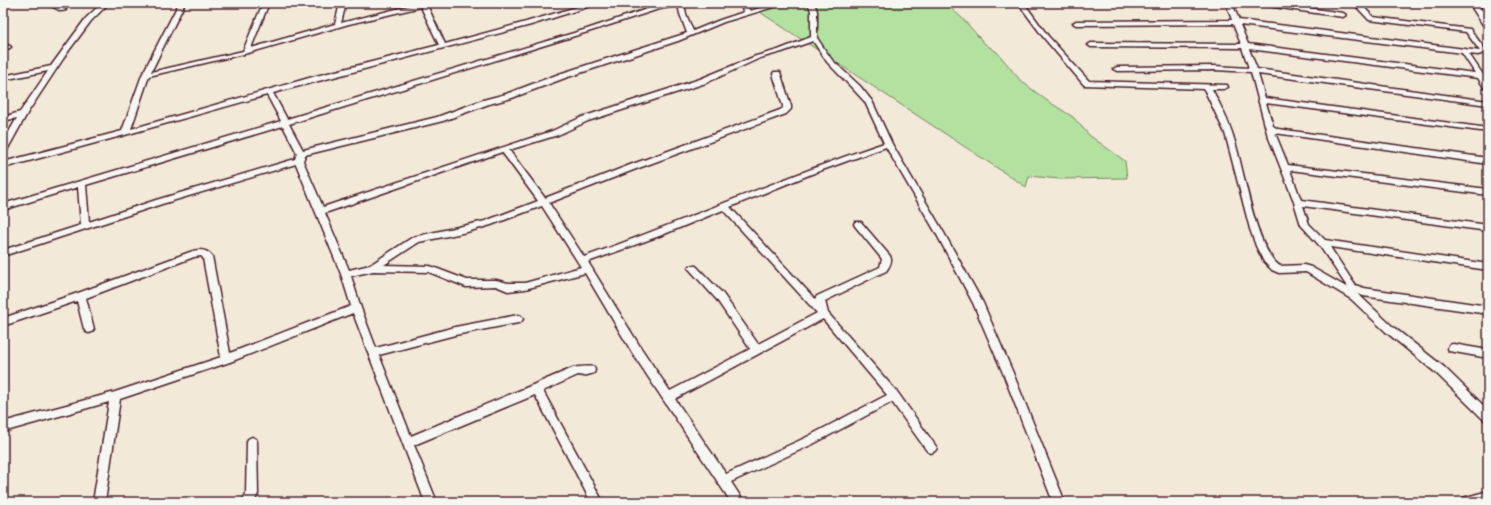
<svg xmlns="http://www.w3.org/2000/svg" width="1491" height="505" viewBox="0 0 1491 505" font-family="Delius,sans-serif">
<style>
.green{fill:#b2e1a0;stroke:#7e8066}
.lines{fill:none;stroke-linecap:round;stroke-linejoin:round}
.minor-casing{stroke:#4a1f2b;stroke-width:3}
.major-casing{stroke:#4a1f2b;stroke-width:3}
.minor{fill:#f6f6f2;fill-rule:evenodd}
.major{fill:#f6f6f2;fill-rule:evenodd}
</style>
<rect width="100%" height="100%" fill="#f2e9d8"/>
<filter id="ink" filterUnits="userSpaceOnUse"><feTurbulence type="fractalNoise" baseFrequency=".025" numOctaves="2"/><feDisplacementMap in="SourceGraphic" scale="8" xChannelSelector="R" yChannelSelector="G"/><feConvolveMatrix kernelMatrix="1 2 1 2 8 2 1 2 1" color-interpolation-filters="sRGB"/></filter>
<g filter="url(#ink)">
<path class="green" d="M746,3H945L963,19L985,44L997,52L1020,80L1046,100L1073,117L1089,135L1125,161L1127,178L1059,179L1029,176L1026,187Z"/>
<g class="lines">
<defs>
<path id="minor" d="M45,3H53L66,10L61,11Z
M102,3H109L91,21L67,53L28,112L7,150L3,153V142L17,118L3,121V117L20,112L48,71L3,80V76L51,66L86,18Z
M179,3H185L151,72L243,51L263,3H269L251,48L335,24L340,3H346L341,23L420,3H431L427,5L445,44L526,22L590,3H600L531,25L273,93L287,119L587,29L653,7L671,3H684L686,14L693,31L720,20L744,12L739,3H745L750,11L777,3H787L724,22L678,41L565,78L512,98L489,104L443,121L305,155L303,161L323,207L552,131L582,117L700,79L756,56L778,50L811,37V11L808,3H814L817,11V38L832,60L860,86L872,101L892,144L944,233L983,303L1013,373L1065,502H1053L1003,373L973,303L936,233L886,147L814,173L730,207L815,299L817,296L880,267L882,259L855,226L854,224L855,222H861L890,256C893,261 889,267 886,271L825,301L828,313L898,393L935,445L937,448L935,451L931,453L927,451L892,402L813,444L731,482L744,502H731L633,354L585,273L525,289L508,291L496,286L466,287L429,272L373,271L351,276L361,308L376,348L455,327L518,315L521,316L523,319L521,322L518,323L455,335L379,355L411,436L573,368C577,367 590,366 594,367L595,370L594,373L584,376L578,375L543,391L603,502H591L535,395L414,445L437,502H425L353,313L230,362L120,399L105,502H93L109,402L3,432V422L115,392L221,357L203,258L201,256L194,257L86,298L94,329L92,332L89,333L86,332L84,329L77,301L3,326V318L78,293L190,252C198,249 206,249 212,256L230,353L351,306L341,274L296,164L162,204L3,256V250L81,225L78,187L3,210V204L281,121L267,95L125,135L3,168V162L122,131L142,75ZM678,5L680,14L687,33L559,74L506,94L483,100L437,117L303,150L289,124L591,31L656,10ZM421,7L439,45L316,76L131,129L149,76L248,53L349,24ZM813,41L827,62L854,90L865,102L884,143C782,177 685,221 584,257L549,203L636,169L786,114L791,109V106L780,72H774L773,74L783,106V108L780,110L630,165L545,198L509,150L558,135L588,121L706,83L760,58L782,52ZM283,126L297,153L295,159L156,200L89,222L86,185ZM502,152L538,201L485,221L413,237L370,265L349,270L325,213ZM542,206L581,267L525,283H508L496,280H467L430,266L384,265L419,242L467,232L491,225ZM723,210L817,313L758,344L723,294L696,266H690L688,268L690,270L717,300L750,349L670,391L641,348L588,262L662,235ZM823,319L887,395L805,438L726,474L675,399Z
M1018,3H1024L1048,36L1089,81L1227,85L1228,87L1224,89H1212C1220,105 1229,121 1234,139C1244,168 1255,250 1280,266L1304,265L1311,267L1348,288L1319,245L1301,225L1293,199L1267,133L1251,72L1215,70L1117,71L1113,69L1117,67L1215,66L1249,68L1242,48L1091,47L1088,45L1091,43L1241,44L1233,24L1076,25L1073,23L1076,21L1232,20L1226,3H1232L1239,20L1480,51L1466,32L1369,20L1353,3H1360L1373,17L1470,29L1487,52L1478,55L1469,54L1488,82V89H1485L1478,78L1249,49L1257,69L1488,101V105L1258,74L1265,98L1488,128V132L1266,103L1273,126L1278,129L1488,158V164L1275,133L1288,165L1488,189V195L1290,170L1301,200L1488,225V231L1303,206L1309,224L1325,240L1488,264V270L1330,247L1355,285L1364,288L1488,306V314L1363,296L1357,293L1392,326L1444,367L1488,410V422L1484,420L1436,373L1386,332L1351,299L1306,272L1279,273L1272,270L1264,262L1256,246L1250,229L1225,133L1204,89L1084,85L1044,38ZM1240,25L1462,53L1475,73L1248,44Z
M1257,3H1273L1343,13L1346,15L1343,17L1260,5Z
M1432,3H1450V4C1446,7 1436,6 1432,3Z
M3,44L10,46L11,47L8,49L3,48Z
M1453,344L1488,350V358L1449,351L1448,348L1449,345Z
M252,437L256,439L257,442L258,494L254,502H242L246,494L247,442L248,439Z
M1488,491V501L1461,502L1463,498Z"/>
<path id="major" d="M1469,3H1477L1488,19V29L1485,28Z
M1480,3H1488V12L1485,11Z"/>
</defs>
<use href="#minor" class="minor-casing"/>
<use href="#major" class="major-casing"/>
<use href="#minor" class="minor"/>
<use href="#major" class="major"/>
</g>
</g>
<rect width="1491" height="505" fill="none" stroke="#f6f6f2" stroke-width="16"/>
<rect x="8" y="8" width="1475" height="489" fill="none" stroke="#4a1f2b" stroke-width="1.5" filter="url(#ink)"/>
</svg>
